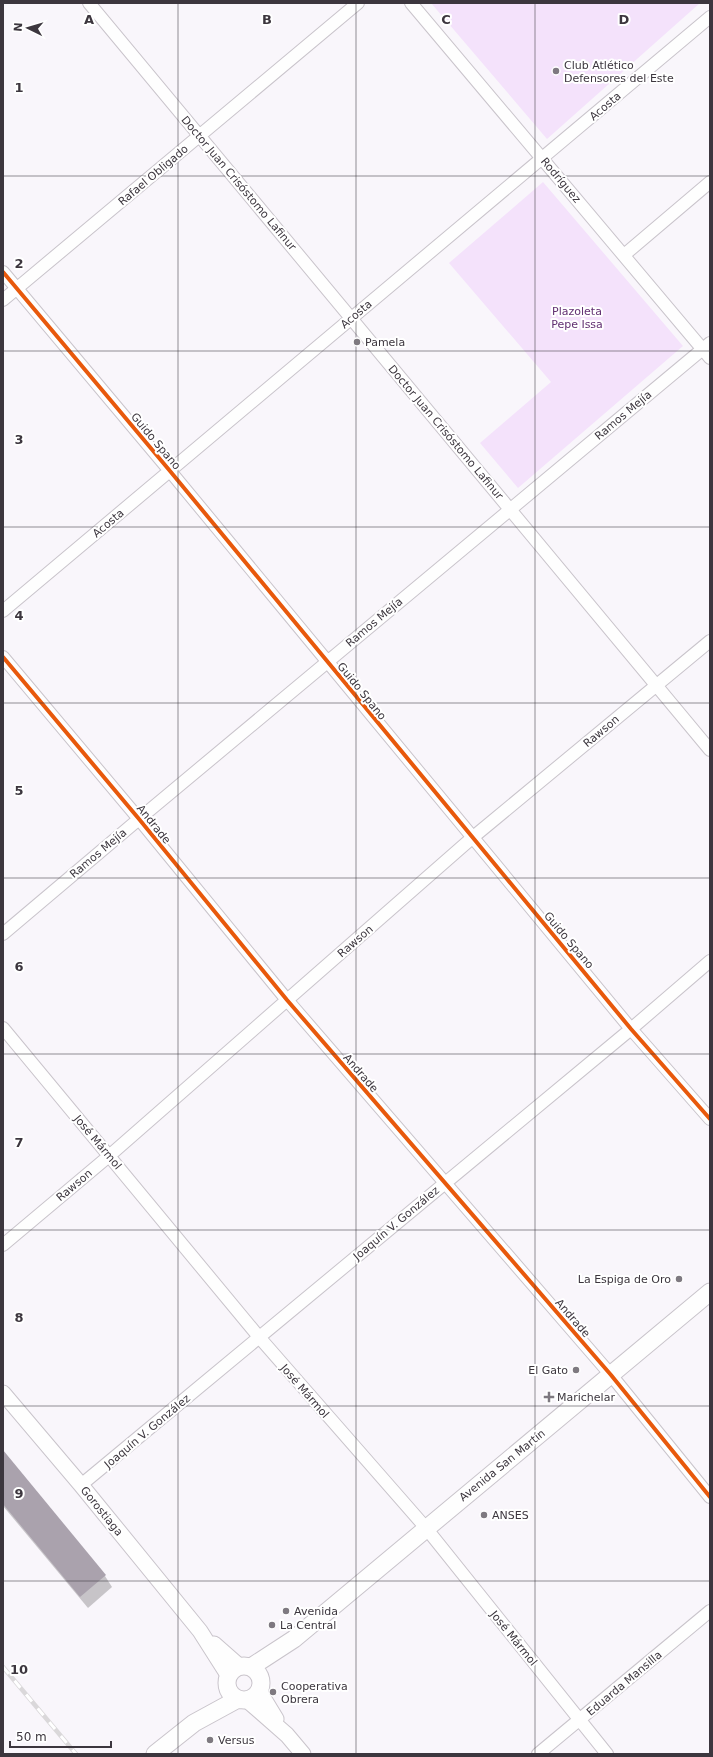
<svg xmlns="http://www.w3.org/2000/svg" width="713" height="1757" viewBox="0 0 713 1757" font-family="'DejaVu Sans',sans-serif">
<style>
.green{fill:#f4e2fb}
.shadow{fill:#0003}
.building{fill:#aaa2ad}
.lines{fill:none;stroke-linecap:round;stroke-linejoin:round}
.minor-casing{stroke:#c9c4cb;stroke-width:14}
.tertiary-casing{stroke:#c9c4cb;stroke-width:17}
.secondary-casing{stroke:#c9c4cb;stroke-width:19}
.minor{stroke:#fefefe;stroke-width:12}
.tertiary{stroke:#fefefe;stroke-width:15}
.secondary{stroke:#fefefe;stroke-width:17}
.rail-casing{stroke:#dad8da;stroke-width:4.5}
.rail{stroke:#fff;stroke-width:3;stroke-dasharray:9;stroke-linecap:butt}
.cycleway-casing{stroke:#fff;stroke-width:6}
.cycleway{stroke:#e8590c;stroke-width:4}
.grid{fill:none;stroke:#3c363e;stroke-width:1;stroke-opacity:0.55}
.poi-dot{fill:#7e7980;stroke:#fff;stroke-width:1.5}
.labels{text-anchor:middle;stroke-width:4;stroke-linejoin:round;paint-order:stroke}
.poi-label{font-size:11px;fill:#3c363e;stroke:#fff;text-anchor:start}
.street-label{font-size:11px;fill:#3c363e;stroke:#fff}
.park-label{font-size:11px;fill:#612f71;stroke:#fff}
.grid-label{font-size:13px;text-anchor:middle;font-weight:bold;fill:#3c363e;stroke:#fff;stroke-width:4;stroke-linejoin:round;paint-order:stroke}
</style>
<rect width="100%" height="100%" fill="#f9f6fb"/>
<path class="green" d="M431,3H700L547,139Z
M543,182L683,346L518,488L480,443L551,382L449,263Z"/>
<path class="shadow" d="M3,1452L105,1576L112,1587L88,1608L3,1506Z"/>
<path class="building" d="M3,1450L106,1575L80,1597L3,1504Z"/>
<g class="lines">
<defs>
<path id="minor" d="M89,3L710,750
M411,3L710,358
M624,255L710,182
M3,272L170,471L631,1029L710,1119
M3,300L358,3
M3,611L710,17
M3,657L139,819L287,1000L611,1375L710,1497
M3,934L139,819L710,343
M3,1028L259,1337L426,1528L607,1754
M3,1245L109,1156L472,838L710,641
M81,1485L631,1029L710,961
M538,1754L710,1611"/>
<path id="tertiary" d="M3,1393L81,1485L200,1631L228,1675
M214,1644L239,1666
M259,1691L276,1719
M247,1700L287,1735L303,1754"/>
<path id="secondary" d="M227 1683a17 17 0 1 1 34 0a17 17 0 1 1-34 0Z
M251,1667L294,1639L710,1292
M155,1754L194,1723L238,1699"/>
</defs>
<use href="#minor" class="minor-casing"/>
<use href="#tertiary" class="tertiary-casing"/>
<use href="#secondary" class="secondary-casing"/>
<use href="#minor" class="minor"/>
<use href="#tertiary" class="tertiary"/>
<use href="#secondary" class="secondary"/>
<defs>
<path id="rail" d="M3,1667L76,1754"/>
</defs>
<use href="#rail" class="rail-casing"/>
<use href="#rail" class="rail"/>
<defs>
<path id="cycleway" d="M3,272L170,471L631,1029L710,1119
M3,657L139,819L287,1000L611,1375L710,1497"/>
</defs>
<use href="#cycleway" class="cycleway-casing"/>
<use href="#cycleway" class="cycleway"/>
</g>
<path class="grid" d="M178,3V1754M356,3V1754M535,3V1754M3,176H710M3,351H710M3,527H710M3,703H710M3,878H710M3,1054H710M3,1230H710M3,1406H710M3,1581H710"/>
<g class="poi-dot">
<circle cx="556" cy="71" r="4"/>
<circle cx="357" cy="342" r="4"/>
<circle cx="679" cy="1279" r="4"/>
<circle cx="576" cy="1370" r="4"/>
<path d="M547 1391h4v4h4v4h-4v4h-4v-4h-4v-4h4z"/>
<circle cx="484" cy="1515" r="4"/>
<circle cx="286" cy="1611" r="4"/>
<circle cx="272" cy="1625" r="4"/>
<circle cx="273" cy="1692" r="4"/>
<circle cx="210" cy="1740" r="4"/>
</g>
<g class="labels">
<g class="poi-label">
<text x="564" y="69">Club Atlético<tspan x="564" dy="13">Defensores del Este</tspan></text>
<text x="365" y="346">Pamela</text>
<text x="671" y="1283" text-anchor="end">La Espiga de Oro</text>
<text x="568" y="1374" text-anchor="end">El Gato</text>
<text x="557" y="1401">Marichelar</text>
<text x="492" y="1519">ANSES</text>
<text x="294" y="1615">Avenida</text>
<text x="280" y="1629">La Central</text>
<text x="281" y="1690">Cooperativa<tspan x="281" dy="13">Obrera</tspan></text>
<text x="218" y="1744">Versus</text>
</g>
<g class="street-label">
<text transform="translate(605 106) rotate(-40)" y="4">Acosta</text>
<text transform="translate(153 175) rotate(-40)" y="4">Rafael Obligado</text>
<text transform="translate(561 180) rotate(50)" y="4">Rodríguez</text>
<text transform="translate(239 183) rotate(50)" y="4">Doctor Juan Crisóstomo Lafinur</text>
<text transform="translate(356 314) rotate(-40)" y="4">Acosta</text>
<text transform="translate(623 415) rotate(-40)" y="4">Ramos Mejía</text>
<text transform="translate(446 432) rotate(50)" y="4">Doctor Juan Crisóstomo Lafinur</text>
<text transform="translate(156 441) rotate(50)" y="4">Guido Spano</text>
<text transform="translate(108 523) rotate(-40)" y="4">Acosta</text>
<text transform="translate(374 622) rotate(-40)" y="4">Ramos Mejía</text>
<text transform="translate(362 691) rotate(51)" y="4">Guido Spano</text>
<text transform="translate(601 731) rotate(-40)" y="4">Rawson</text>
<text transform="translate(154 824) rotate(51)" y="4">Andrade</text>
<text transform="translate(98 853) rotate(-40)" y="4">Ramos Mejía</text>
<text transform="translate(569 940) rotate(50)" y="4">Guido Spano</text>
<text transform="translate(355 941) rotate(-41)" y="4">Rawson</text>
<text transform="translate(361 1073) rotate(49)" y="4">Andrade</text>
<text transform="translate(98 1142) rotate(50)" y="4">José Mármol</text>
<text transform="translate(74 1185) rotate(-40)" y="4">Rawson</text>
<text transform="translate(396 1223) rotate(-40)" y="4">Joaquín V. González</text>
<text transform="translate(573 1318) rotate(49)" y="4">Andrade</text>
<text transform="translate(305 1391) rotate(49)" y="4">José Mármol</text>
<text transform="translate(147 1431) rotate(-40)" y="4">Joaquín V. González</text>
<text transform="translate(502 1465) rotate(-39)" y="4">Avenida San Martín</text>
<text transform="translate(102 1511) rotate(51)" y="4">Gorostiaga</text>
<text transform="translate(514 1638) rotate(51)" y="4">José Mármol</text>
<text transform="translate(624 1683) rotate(-40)" y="4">Eduarda Mansilla</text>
</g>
<g class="park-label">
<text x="577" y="315">Plazoleta<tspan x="577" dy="13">Pepe Issa</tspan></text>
</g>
</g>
<g class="grid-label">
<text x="89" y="24">A</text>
<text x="267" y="24">B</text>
<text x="446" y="24">C</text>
<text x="624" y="24">D</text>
<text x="19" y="92">1</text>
<text x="19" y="268">2</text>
<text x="19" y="444">3</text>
<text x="19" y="620">4</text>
<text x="19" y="795">5</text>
<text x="19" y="971">6</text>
<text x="19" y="1147">7</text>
<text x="19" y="1322">8</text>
<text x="19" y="1498">9</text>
<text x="19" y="1674">10</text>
</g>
<rect width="713" height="1757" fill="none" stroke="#3c363e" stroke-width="8"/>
<g transform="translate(28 28) rotate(275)" stroke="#ffffff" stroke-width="3" paint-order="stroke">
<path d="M0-3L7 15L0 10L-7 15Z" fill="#3c363e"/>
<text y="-6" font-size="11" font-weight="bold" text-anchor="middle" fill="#3c363e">N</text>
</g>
<path d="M10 1741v6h101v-6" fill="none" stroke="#3c363e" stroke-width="2"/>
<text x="16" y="1741" font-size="12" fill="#3c363e" stroke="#ffffff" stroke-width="3" paint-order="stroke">50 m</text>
</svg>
